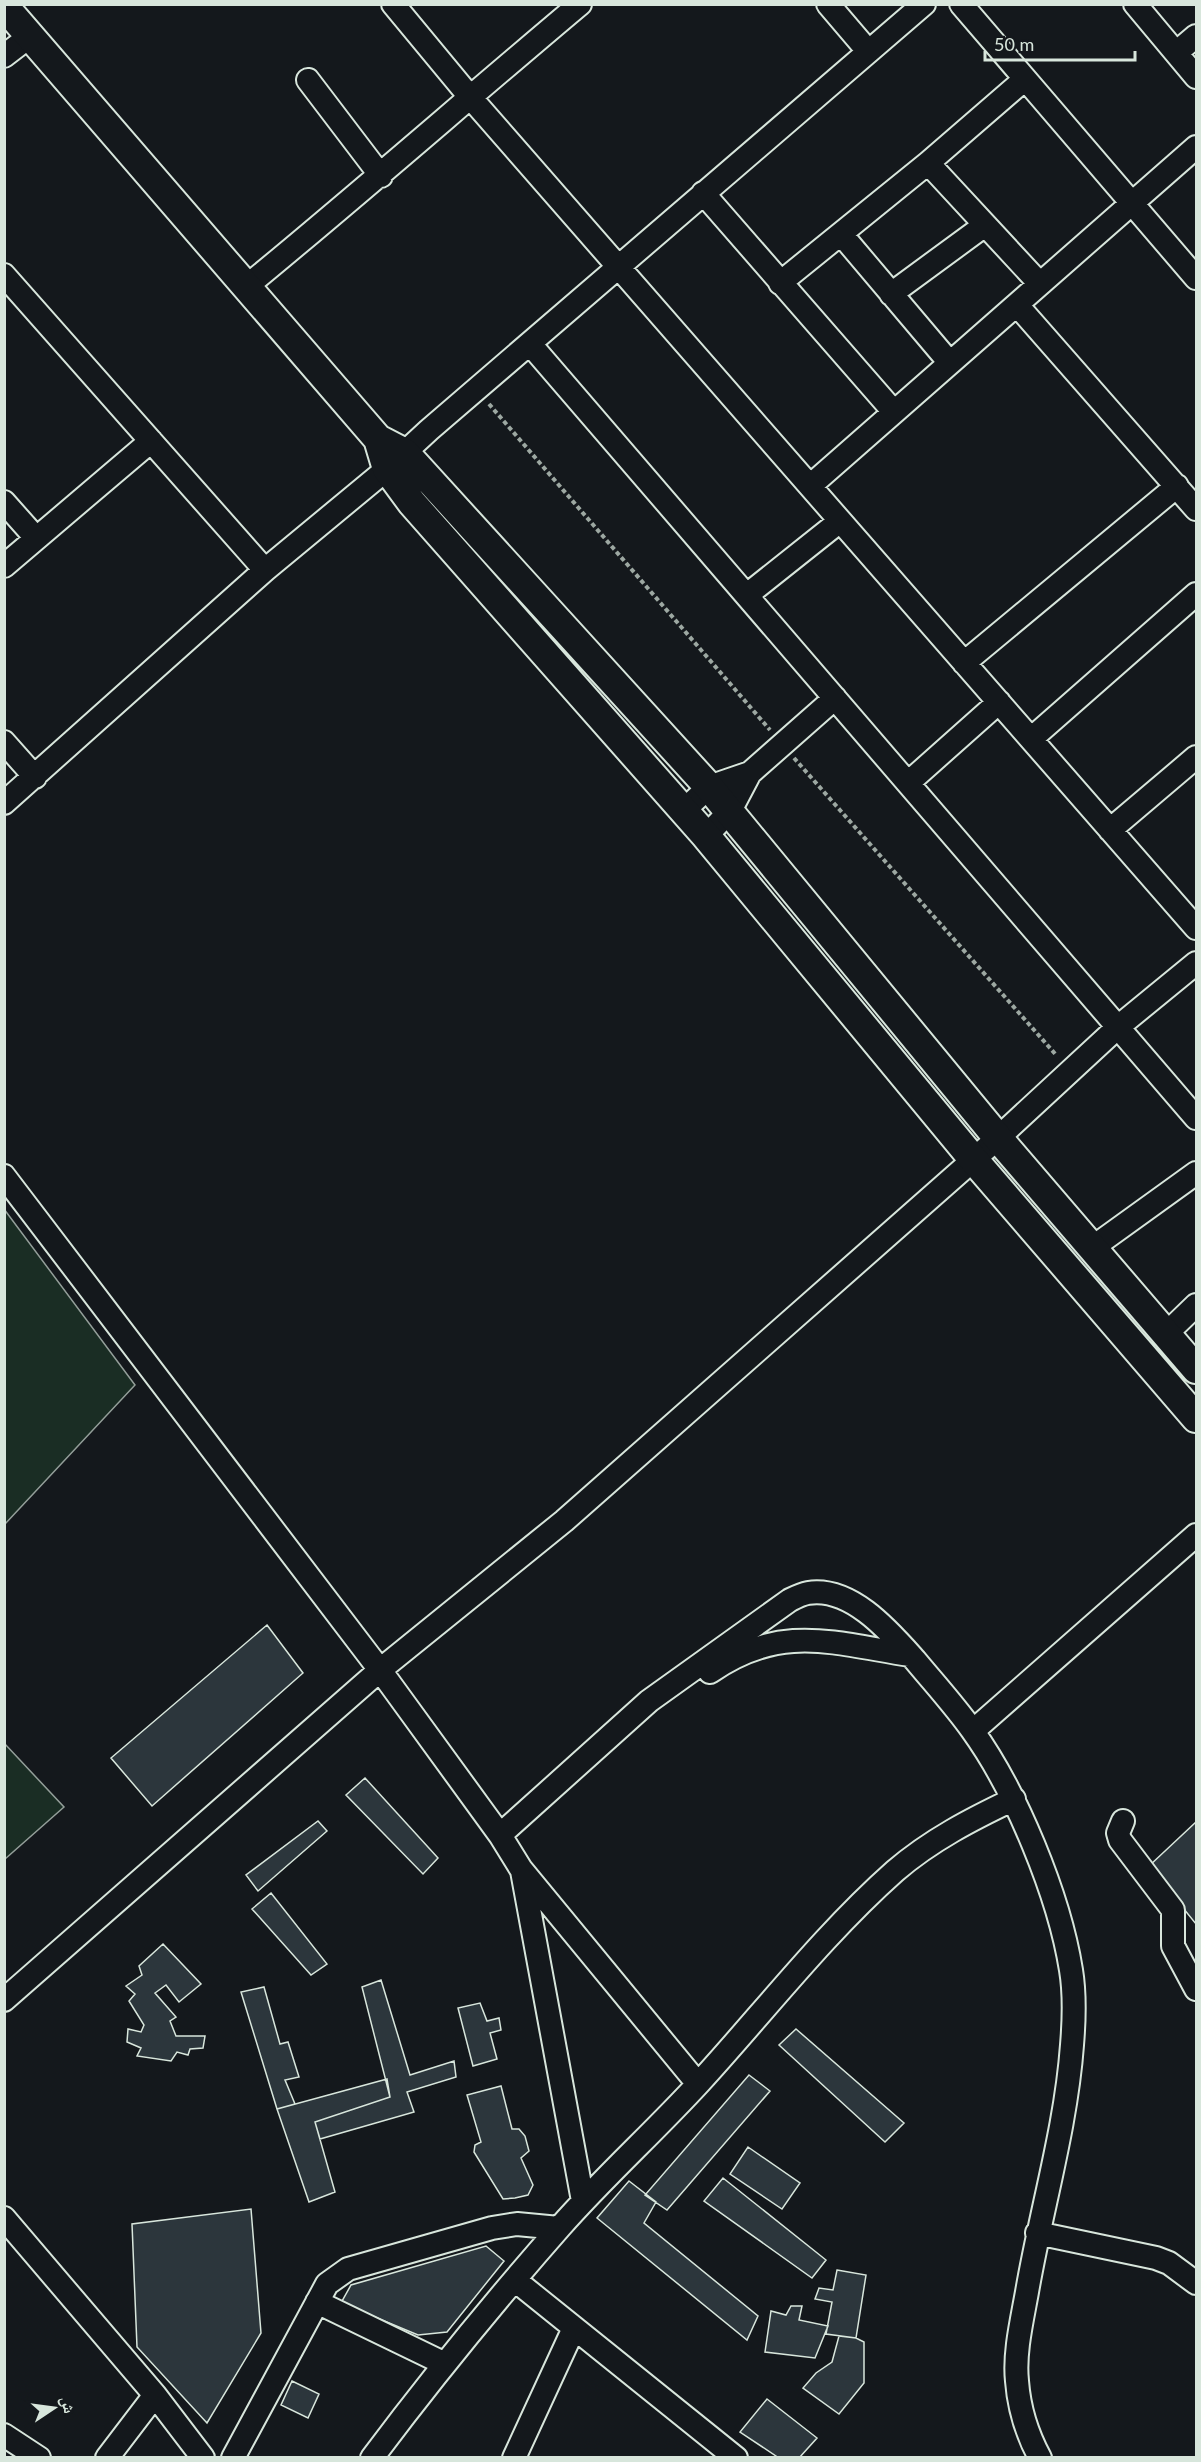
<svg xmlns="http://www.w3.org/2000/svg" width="1201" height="2462" viewBox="0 0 1201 2462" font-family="Lato,'Noto Naskh Arabic',sans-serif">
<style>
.green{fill:#1a2d24;stroke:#939e99;stroke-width:1.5}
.building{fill:#2c363c;stroke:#d8e6dc;stroke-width:1.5}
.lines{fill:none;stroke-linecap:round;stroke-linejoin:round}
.minor-casing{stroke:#d8e6dc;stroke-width:26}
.major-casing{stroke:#d8e6dc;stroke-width:32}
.path{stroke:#9da8a2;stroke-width:4;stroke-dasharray:4.5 3;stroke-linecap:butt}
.minor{stroke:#14181c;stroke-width:22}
.major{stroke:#14181c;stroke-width:28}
</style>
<rect width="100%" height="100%" fill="#14181c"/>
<path class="green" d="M4,1209L135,1385L5,1524H4Z
M4,1743L64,1807L5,1859H4Z"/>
<path class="building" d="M267,1625L303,1673L152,1806L111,1758Z
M365,1778L438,1858L423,1874L346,1795Z
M318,1821L327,1831L258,1891L246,1875Z
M1196,1822V1924L1149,1866Z
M271,1893L327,1964L311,1975L252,1909Z
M163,1944L201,1984L179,2002L166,1985L155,1993L176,2017L170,2021L176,2036H205L203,2048L190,2049L188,2055L177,2052L171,2061L137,2056L141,2048L127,2042L128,2029L141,2032L144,2025L129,2001L135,1994L126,1986L142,1975L139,1966Z
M381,1980L410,2075L454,2061L456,2077L407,2092L414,2112L320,2139L315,2122L390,2097L362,1987Z
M264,1987L280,2044L288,2042L299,2077L285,2080L295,2104L277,2109L241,1992Z
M480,2003L487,2021L499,2018L501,2030L490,2033L497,2059L473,2066L458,2008Z
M796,2029L904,2123L885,2142L779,2045Z
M749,2075L770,2091L667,2210L645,2195Z
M387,2079L390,2097L315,2122L335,2192L309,2202L277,2109Z
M501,2086L512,2129H519L525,2136L529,2151L521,2158L533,2185L528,2195L515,2198L503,2199L474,2152L475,2145L481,2142L467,2095Z
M748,2147L800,2183L782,2209L730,2174Z
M723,2178L826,2260L812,2278L704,2201Z
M629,2181L656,2202L644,2223L758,2316L747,2340L597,2218Z
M251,2209L261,2333L207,2423L137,2347L132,2224Z
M486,2246L504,2261L447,2332L418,2335L341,2303L351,2285Z
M837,2270L866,2275L856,2338L826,2334L832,2302L815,2299L819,2288L833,2290Z
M791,2306H802L799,2320L828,2326L815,2358L765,2352L771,2311L786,2315Z
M839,2336L856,2338L864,2342V2383L839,2414L803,2388L816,2373L832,2362Z
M292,2381L319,2394L308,2418L281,2405Z
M767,2399L817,2438L799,2458H779L740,2432Z"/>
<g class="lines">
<defs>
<path id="minor" d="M393,4L470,97L1196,928
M828,4L868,51
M961,4L1196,278
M1135,4L1196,77
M1176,53L1196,36
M4,56L30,36
M308,80L381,176
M928,163L1040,284
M703,193L894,412
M841,234L950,363
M4,275L265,570
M780,283L928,163L1025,79
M247,286C359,194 468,98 580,4
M891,294L985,225
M1017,305L1196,509
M530,344L1196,1118
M810,486L1196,147
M4,502L36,538
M4,566L151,441
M747,595L840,521
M964,663L1177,486
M1031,739L1196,594
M4,742L35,777
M908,783L999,702
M4,803L265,570L387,469L429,430L924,4
M683,811L709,787L750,773
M1110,830L1196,757
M706,836L730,811L750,773L835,698
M4,1176L380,1670L500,1835L521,1869L698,2084
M1092,1248L1196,1173
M1166,1334L1196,1305
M710,1672C781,1623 832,1643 910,1655
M973,1731L1196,1535
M1123,1821L1118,1833L1120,1840L1173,1910V1946L1196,1989
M500,1835L649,1701L790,1600C796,1597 802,1594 808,1593C851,1586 890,1632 915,1660C934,1683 955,1706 972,1730C1016,1791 1059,1895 1071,1970C1075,1994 1074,2021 1072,2045C1066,2128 1041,2210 1027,2292C1022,2320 1014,2353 1017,2381C1019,2408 1027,2434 1040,2458
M522,1871L583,2201
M4,2000L380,1670L564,1521L998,1138L1118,1027L1196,963
M4,2218L155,2395L203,2458
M1037,2233L1156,2258L1169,2263L1196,2283
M516,2281L736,2458
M317,2302L443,2363
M4,2435L39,2458
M107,2458L155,2395
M233,2458L327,2284L348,2269L492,2228L517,2224L559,2228
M372,2458C432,2378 495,2301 560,2227C604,2177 654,2132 699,2083C764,2012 823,1935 895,1871C931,1840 972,1819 1014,1799
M514,2458L574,2328"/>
<path id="major" d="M4,6L378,439L405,453L709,787L998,1138L1196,1369
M378,439L387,469L412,503L706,836L973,1159L1196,1418"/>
</defs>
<use href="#minor" class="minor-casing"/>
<use href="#major" class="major-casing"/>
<path class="path" d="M489,404L770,730
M794,758L1057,1056"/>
<use href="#minor" class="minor"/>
<use href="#major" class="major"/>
</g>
<rect width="1201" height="2462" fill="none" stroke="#d8e6dc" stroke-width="12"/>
<g transform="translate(54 2408) rotate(77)" stroke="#14181c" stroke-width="4.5" paint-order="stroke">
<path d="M0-4.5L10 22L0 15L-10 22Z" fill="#d8e6dc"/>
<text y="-9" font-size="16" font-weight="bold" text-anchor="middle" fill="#d8e6dc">ش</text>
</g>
<path d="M985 51v9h150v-9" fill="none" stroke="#d8e6dc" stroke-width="3"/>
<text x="994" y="51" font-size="18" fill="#d8e6dc" stroke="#14181c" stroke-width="4.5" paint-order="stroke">50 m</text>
</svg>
